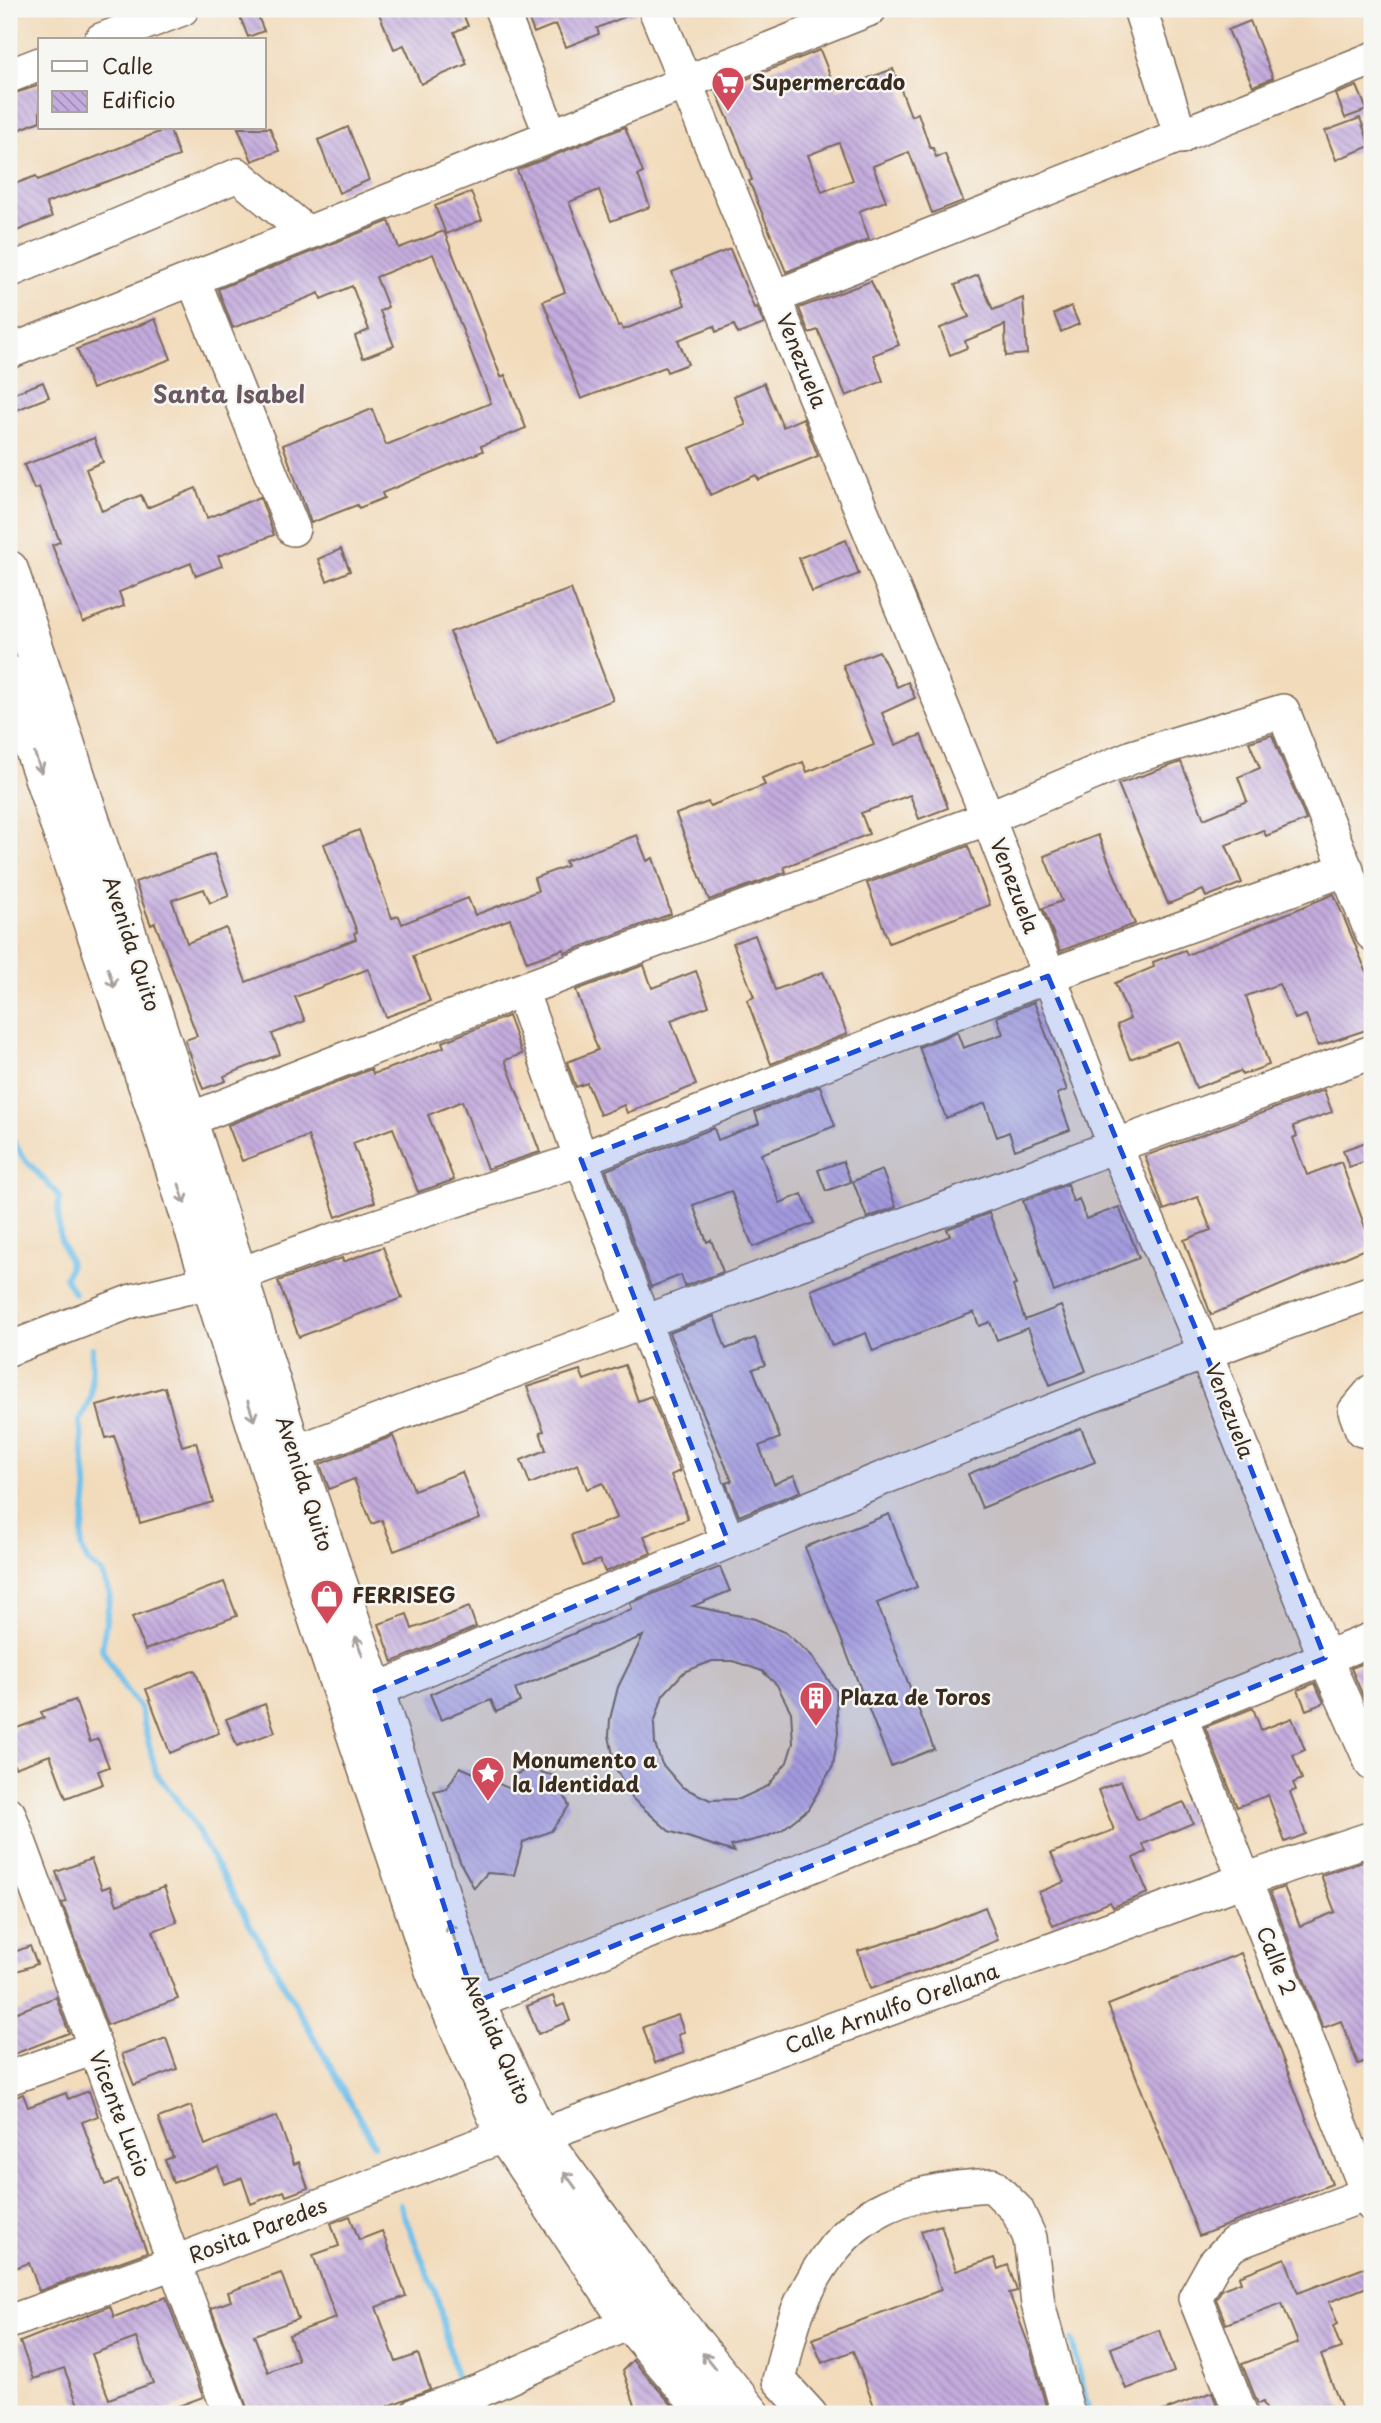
<svg xmlns="http://www.w3.org/2000/svg" width="1381" height="2423" viewBox="0 0 1381 2423" font-family="'Playpen Sans',sans-serif">
<style>
.lines{fill:none;stroke-linecap:round;stroke-linejoin:round}
.stream{stroke:#71c1ec;stroke-width:6}
.building{fill:url(#building-back-hatch);fill-rule:evenodd}
.minor-casing{stroke:#7b6855;stroke-width:36}
.highway-casing{stroke:#7b6855;stroke-width:41}
.minor{stroke:#fff;stroke-width:33}
.highway{stroke:#fff;stroke-width:38}
.oneway{stroke:#a79f9a}
.marked{fill:#1d4ed8;fill-opacity:0.2;stroke:#1d4ed8;stroke-width:5;stroke-dasharray:14 9;stroke-linejoin:round}
.labels{text-anchor:middle;stroke-width:5;stroke-linejoin:round;paint-order:stroke}
.poi-label{font-size:21px;font-weight:bold;fill:#3b2a1e;stroke:#f6f6f2;text-anchor:start}
.street-label{font-size:21px;fill:#3b2a1e;stroke:#f6f6f2}
.quarter-label{font-size:24px;font-weight:bold;fill:#6b5861;stroke:#f6f6f2}
</style>
<defs>
<pattern id="building-back-hatch" width="6" height="6" patternUnits="userSpaceOnUse" patternTransform="scale(1.75)"><rect width="6" height="6" fill="#c4acde"/><path d="M-1 5l2 2M0 0l6 6M5-1l2 2" fill="none" stroke="#a08cb3"/></pattern>
</defs>
<rect width="100%" height="100%" fill="#f6f6f2"/>
<filter id="ink" filterUnits="userSpaceOnUse"><feTurbulence type="fractalNoise" baseFrequency=".0143" numOctaves="2"/><feDisplacementMap in="SourceGraphic" scale="14" xChannelSelector="R" yChannelSelector="G"/><feConvolveMatrix kernelMatrix="1 2 1 2 8 2 1 2 1" color-interpolation-filters="sRGB"/></filter>
<filter id="wash" filterUnits="userSpaceOnUse"><feTurbulence type="fractalNoise" baseFrequency=".00686" numOctaves="4" result="noise"/><feDisplacementMap in="SourceGraphic" scale="28" xChannelSelector="R" yChannelSelector="G"/><feGaussianBlur stdDeviation="1.57" result="paint"/><feColorMatrix in="noise" values="0 0 0 0 0 0 0 0 0 0 0 0 0 0 0 0 0 1.4 0 .05"/><feComposite in="paint" operator="in"/></filter>
<g filter="url(#wash)">
<rect width="100%" height="100%" fill="#f2dbbb"/>
<g class="lines">
<path class="stream" d="M9,1134L23,1157L59,1196C58,1210 58,1223 60,1236C62,1252 77,1260 65,1277L74,1293
M92,1348L91,1396L80,1421L87,1492L81,1548L88,1562L102,1573L110,1594L102,1649L123,1686L140,1708L156,1773L187,1813L374,2144
M400,2204L437,2297L459,2389
M1072,2340L1089,2414"/>
</g>
<g id="blocks">
<path class="building" d="M237,9H255L264,31L248,37Z
M377,9H461L468,26L454,32L467,64L421,84L404,45L394,49Z
M525,9H636L637,12L597,28L599,34L566,47L556,24L534,33Z
M1250,21L1273,78L1253,86L1228,30Z
M820,50L836,90L893,69L911,116L918,113L930,148H933L936,157L945,154L963,201L932,213L909,152L873,166L886,201L859,211L869,239L786,272L749,181L752,180L739,144L716,91ZM839,143L853,180L822,192L808,155Z
M40,85V121L9,134V95Z
M1357,86L1367,110L1345,118L1336,94Z
M1360,118L1370,146L1336,160L1325,131Z
M348,127L369,180L339,193L318,140Z
M625,127L643,173L638,175L650,207L611,221L599,190L569,202L618,326L621,325L623,330L685,305L672,272L730,249L754,308L757,307L764,324L738,334L734,325L716,332L714,326L678,340L688,364L667,372L665,367L581,399L543,301L565,292L517,170Z
M169,128L179,156L46,203L52,217L9,234V186L36,176L38,180Z
M238,128H270L279,151L252,161Z
M471,192L482,220L446,234L435,206Z
M389,221L399,248L444,231L501,377L505,375L526,428L481,446L483,451L382,493L384,498L359,508L357,505L311,523L283,445L372,409L386,445L491,403L433,254L376,277L388,307L380,311L394,346L363,358L355,336L369,330L352,286L321,299L319,293L233,328L218,289Z
M978,275L993,310L1023,298L1027,354L1006,356L1005,325L965,341L967,348L950,355L940,328L969,317L955,285Z
M871,281L899,345L873,355L883,381L846,396L818,330L809,333L799,308Z
M1071,306L1079,324L1061,332L1054,314Z
M155,319L171,359L92,389L77,349Z
M43,382L49,397L9,413V395Z
M764,383L783,427L803,418L818,456L759,480L756,475L710,495L690,448L746,425L734,396Z
M94,438L103,462L86,469L102,511L141,495L147,508L196,488L207,518L260,497L274,535L218,556L222,566L196,576L191,563L119,592L124,606L83,622L52,545L60,542L39,487L34,489L24,465Z
M846,540L859,574L812,592L799,558Z
M341,549L350,571L327,581L318,559Z
M571,589L613,700L494,746L450,632Z
M879,651L897,687L908,682L915,698L882,713L895,745L921,735L948,808L919,819L910,795L861,813L869,834L784,867L786,872L709,900L676,814L708,802L710,806L765,785L762,778L803,762L807,772L874,745L843,665Z
M1272,735L1306,820L1266,836L1263,830L1226,845L1242,883L1206,897L1203,890L1168,904L1118,784L1181,762L1204,819L1247,801L1238,777L1260,768L1249,742Z
M359,830L392,918L399,916L402,924L468,898L475,915L538,891L534,878L567,866L565,861L637,835L647,861L653,858L671,914L565,953L564,949L527,962L510,919L413,956L430,1001L386,1017L368,969L295,997L305,1021L272,1034L280,1054L224,1076L226,1081L203,1089L185,1040L197,1036L155,923L151,925L135,882L214,854L229,896L210,903L204,889L172,900L187,943L226,928L246,982L356,939L354,933L357,932L324,844Z
M1098,835L1135,924L1060,951L1043,908L1062,901L1044,856Z
M968,846L990,905L889,943L867,883Z
M1334,894L1372,985V1028L1318,1046L1306,1015L1295,1019L1279,984L1246,996L1269,1065L1242,1075L1240,1071L1196,1088L1178,1041L1130,1059L1117,1025L1130,1019L1115,983L1154,967L1153,962L1185,950L1187,955Z
M755,935L775,990L823,972L847,1034L771,1064L747,1000L754,997L733,943Z
M644,965L652,988L696,971L709,1006L671,1020L696,1085L627,1113L624,1105L600,1115L587,1083L576,1087L567,1062L598,1050L576,990Z
M1034,1002L1067,1090L1057,1094L1070,1130L1015,1150L1009,1132L997,1137L985,1103L946,1118L919,1047L957,1032L963,1048L1003,1034L997,1017Z
M508,1016L522,1054L505,1060L540,1152L487,1169L462,1101L428,1115L454,1180L418,1192L393,1128L353,1143L375,1202L336,1217L308,1136L242,1161L228,1125L371,1069L373,1074L399,1065L444,1047L442,1042Z
M820,1086L835,1126L761,1154L780,1203L802,1194L814,1223L753,1247L731,1191L693,1205L707,1242L711,1240L723,1272L685,1286L681,1275L651,1287L606,1170L714,1128L718,1140L759,1124L755,1112Z
M1324,1090L1332,1112L1293,1126L1297,1136L1293,1138L1307,1175L1341,1162L1372,1246L1211,1315L1184,1240L1211,1230L1198,1197L1164,1210L1145,1156Z
M1372,1140V1159L1349,1167L1343,1150Z
M843,1161L851,1182L826,1191L818,1170Z
M882,1170L896,1207L867,1218L853,1181Z
M1067,1184L1073,1202L1079,1199L1086,1219L1119,1207L1139,1258L1054,1292L1023,1201Z
M989,1213L1016,1285L1013,1286L1025,1320L1061,1306L1086,1371L1050,1385L1028,1328L997,1340L990,1322L979,1326L974,1312L873,1351L866,1333L832,1346L811,1290L950,1236L947,1229Z
M383,1247L402,1298L299,1337L278,1281L342,1258L343,1262Z
M714,1316L726,1349L755,1338L765,1365L753,1369L780,1438L759,1446L774,1484L794,1475L801,1491L739,1516L726,1483L732,1481L669,1333Z
M625,1365L638,1401L651,1396L658,1413L680,1471L671,1475L688,1519L644,1536L651,1553L605,1572L600,1560L583,1566L571,1535L617,1518L603,1483L587,1489L578,1464L530,1484L521,1460L546,1450L540,1432L544,1431L527,1387L580,1370L584,1380Z
M165,1387L182,1446L196,1442L213,1502L140,1523L123,1460L114,1436L106,1438L97,1406Z
M1081,1428L1095,1462L982,1508L968,1474Z
M393,1436L414,1490L462,1472L480,1519L394,1551L382,1520L372,1524L354,1479L329,1489L320,1464Z
M889,1514L917,1587L877,1603L934,1749L891,1766L805,1547Z
M720,1567L730,1591L693,1606L755,1619L786,1633L811,1655L836,1691L838,1733L833,1766L808,1809L782,1830L766,1837L731,1846L734,1852L669,1831L632,1798L616,1769L609,1736L610,1719L618,1687L643,1636L515,1689L520,1702L496,1712L491,1700L441,1720L430,1694L632,1609L630,1603ZM712,1661H733L762,1671L777,1685L791,1712L793,1743L787,1762L768,1786L740,1799L710,1800L682,1787L662,1764L655,1744L654,1724L663,1695L684,1672Z
M224,1582L237,1616L145,1650L132,1617Z
M469,1607L476,1627L393,1662L379,1624L407,1614L412,1629Z
M1372,1660V1717L1351,1668Z
M195,1670L219,1733L170,1753L146,1689Z
M1315,1683L1324,1703L1306,1710L1298,1690Z
M75,1700L90,1742L98,1739L109,1767L98,1771L103,1784L66,1798L50,1755L15,1768L9,1750V1731L44,1718L41,1712Z
M265,1704L275,1732L237,1746L226,1719Z
M1253,1708L1261,1730L1292,1718L1305,1750L1293,1755L1302,1779L1293,1783L1296,1790L1290,1792L1306,1834L1285,1842L1268,1795L1237,1807L1205,1727Z
M460,1767L515,1791L514,1775L528,1769L556,1776L569,1806L551,1831L523,1842L514,1875L487,1873L474,1888L461,1864L434,1791L447,1788Z
M1121,1781L1137,1820L1184,1802L1193,1823L1143,1844L1146,1852L1133,1858L1148,1893L1113,1907L1110,1902L1053,1926L1039,1892L1064,1882L1051,1853L1114,1830L1098,1790Z
M1372,1858V2059L1358,2064L1341,2021L1323,2028L1270,1892L1284,1887L1300,1926L1335,1912L1321,1875Z
M91,1859L102,1889L110,1886L117,1905L164,1887L177,1922L153,1931L178,1999L107,2025L62,1903L67,1902L56,1872Z
M985,1907L998,1940L926,1970L870,1989L858,1951L934,1928Z
M30,1946L37,1964L9,1974V1954Z
M1241,1953L1332,2184L1199,2236L1108,2005Z
M553,1996L557,2007L564,2004L570,2021L538,2034L527,2006Z
M56,1997L69,2033L9,2056V2015Z
M678,2015L684,2032L678,2035L684,2053L655,2063L643,2027Z
M166,2038L177,2069L134,2085L122,2054Z
M89,2091L98,2116L82,2122L105,2185L118,2180L147,2252L39,2291L29,2263L9,2270V2100L23,2094L28,2107L66,2093L68,2099Z
M191,2106L205,2145L277,2116L294,2164L299,2162L308,2188L286,2196L284,2191L251,2204L242,2178L224,2184L218,2166L173,2183L165,2160L173,2157L158,2118Z
M350,2216L359,2240L382,2231L406,2296L376,2307L396,2362L418,2354L430,2389L370,2414H264L261,2408L249,2413L211,2308L231,2301L228,2292L281,2273L298,2319L254,2335L268,2372L298,2360L289,2335L336,2318L313,2255L339,2246L331,2223Z
M941,2225L956,2271L994,2258L998,2269L1008,2265L1017,2291L1009,2293L1031,2351L1046,2406L1036,2410L1037,2414H877L853,2351L822,2363L812,2339L941,2290L921,2231Z
M1285,2258L1298,2293L1372,2265V2285L1329,2302L1338,2324L1333,2326L1341,2348L1321,2355L1344,2414H1268L1263,2402L1258,2404L1242,2364L1298,2343L1282,2303L1226,2324L1216,2299L1222,2289L1241,2282L1239,2276Z
M166,2297L203,2397L157,2414H74L80,2410L64,2368L34,2379L20,2342L110,2306L114,2317ZM136,2338L153,2383L109,2399L92,2354Z
M1159,2330L1174,2372L1126,2389L1111,2348Z
M633,2360L680,2414H638L623,2370Z
M1212,2392L1220,2414H1158V2413Z"/>
</g>
</g>
<g filter="url(#ink)">
<use href="#blocks" fill-opacity="0" stroke="#7b6855" stroke-width="2"/>
<g class="lines">
<defs>
<path id="minor" d="M501,9L551,135
M655,9L988,818L1114,1144L1205,1351L1325,1658L1372,1764
M1140,9L1181,137
M101,40L182,9
M9,76L40,64
M9,271L238,175L307,233
M193,279L293,529
M775,297L1372,59
M9,352L870,9
M521,990L581,1159L728,1541
M188,1120L521,990L988,818L1132,757L1283,711L1372,934
M238,1275L331,1241L581,1159L1048,976L1347,869
M9,1349L132,1301L210,1282
M1372,1391L1355,1411L1362,1430L1372,1432
M293,1453C653,1320 1011,1182 1372,1052
M375,1691C704,1550 1035,1411 1372,1292
M1181,1718L1372,2205
M9,1814L230,2414
M475,2002L1372,1639
M9,2078L94,2048
M539,2136L1244,1880L1372,1838
M9,2322L176,2262L505,2135
M417,2414L479,2391L630,2322
M810,2414L779,2380C786,2355 790,2326 801,2303C844,2211 895,2191 992,2185L1017,2210L1030,2238L1038,2304L1068,2414
M1241,2414L1195,2298L1214,2264L1233,2244L1372,2192"/>
<path id="highway" d="M9,570L238,1275L293,1453L375,1691L475,2002L539,2136L664,2306L751,2414
M9,675L162,1128L312,1602L435,1972L505,2135L630,2322L708,2414"/>
</defs>
<use href="#minor" class="minor-casing"/>
<use href="#highway" class="highway-casing"/>
<use href="#minor" class="minor"/>
<use href="#highway" class="highway"/>
</g>
<defs><path id="oneway-shaft" d="M-6 0H5M1.5-3L5.5 0L1.5 3" fill="none" stroke-width="1.6" stroke-linecap="round" stroke-linejoin="round" transform="scale(1.75)"/></defs>
<g class="oneway">
<use href="#oneway-shaft" transform="translate(38 763) rotate(71)"/>
<use href="#oneway-shaft" transform="translate(111 978) rotate(71)"/>
<use href="#oneway-shaft" transform="translate(182 1194) rotate(73)"/>
<use href="#oneway-shaft" transform="translate(251 1411) rotate(72)"/>
<use href="#oneway-shaft" transform="translate(359 1646) rotate(-109)"/>
<use href="#oneway-shaft" transform="translate(452 1932) rotate(-108)"/>
<use href="#oneway-shaft" transform="translate(570 2180) rotate(-125)"/>
<use href="#oneway-shaft" transform="translate(709 2361) rotate(-129)"/>
</g>
</g>
<path class="marked" d="M1048,976L1205,1351L1325,1658L475,2002L375,1691L728,1541L581,1159Z"/>
<defs>
<symbol id="supermarket-pin" viewBox="-11 -11 22 30"><path d="M0 17L-7.5 6A9.5 9.5 0 1 1 7.5 6Z" fill="#d1495b" stroke="#f6f6f2"/><path d="M-6-5.5h2.5l.6 2H6L4.5 2H-2.5L-4.4-4H-6ZM-1.5 3.2a1.3 1.3 0 1 0 .1 0ZM3 3.2a1.3 1.3 0 1 0 .1 0Z" fill="#fff"/></symbol>
<symbol id="shop-pin" viewBox="-11 -11 22 30"><path d="M0 17L-7.5 6A9.5 9.5 0 1 1 7.5 6Z" fill="#d1495b" stroke="#f6f6f2"/><path d="M-5-2.5h2.3a2.7 3.5 0 0 1 5.4 0H5L5.5 6h-11ZM-1.5-2.5h3a1.5 2.3 0 0 0-3 0Z" fill="#fff"/></symbol>
<symbol id="building-pin" viewBox="-11 -11 22 30"><path d="M0 17L-7.5 6A9.5 9.5 0 1 1 7.5 6Z" fill="#d1495b" stroke="#f6f6f2"/><path d="M-4-6H4V6H1V3H-1V6H-4ZM-2.5-4.3h1.7v1.8h-1.7ZM.8-4.3h1.7v1.8H.8ZM-2.5-1h1.7V.8h-1.7ZM.8-1h1.7V.8H.8Z" fill="#fff"/></symbol>
<symbol id="sight-pin" viewBox="-11 -11 22 30"><path d="M0 17L-7.5 6A9.5 9.5 0 1 1 7.5 6Z" fill="#d1495b" stroke="#f6f6f2"/><path d="M0-6L1.8-2.2L6-1.7L2.9 1.2L3.7 5.4L0 3.3L-3.7 5.4L-2.9 1.2L-6-1.7L-1.8-2.2Z" fill="#fff"/></symbol>
</defs>
<g fill-rule="evenodd">
<use href="#supermarket-pin" x="709" y="64" width="38" height="52"/>
<use href="#shop-pin" x="308" y="1577" width="38" height="52"/>
<use href="#building-pin" x="797" y="1679" width="38" height="52"/>
<use href="#sight-pin" x="469" y="1754" width="38" height="52"/>
</g>
<g class="labels">
<g class="poi-label">
<text x="752" y="90">Supermercado</text>
<text x="352" y="1603">FERRISEG</text>
<text x="840" y="1705">Plaza de Toros</text>
<text x="512" y="1768">Monumento a<tspan x="512" dy="24">la Identidad</tspan></text>
</g>
<g class="street-label">
<text transform="translate(801 361) rotate(68)" y="7">Venezuela</text>
<text transform="translate(1014 886) rotate(69)" y="7">Venezuela</text>
<text transform="translate(131 944) rotate(72)" y="7">Avenida Quito</text>
<text transform="translate(1229 1411) rotate(69)" y="7">Venezuela</text>
<text transform="translate(304 1484) rotate(72)" y="7">Avenida Quito</text>
<text transform="translate(1276 1961) rotate(68)" y="7">Calle 2</text>
<text transform="translate(892 2009) rotate(-20)" y="7">Calle Arnulfo Orellana</text>
<text transform="translate(496 2039) rotate(66)" y="7">Avenida Quito</text>
<text transform="translate(119 2114) rotate(69)" y="7">Vicente Lucio</text>
<text transform="translate(258 2231) rotate(-21)" y="7">Rosita Paredes</text>
</g>
<g class="quarter-label">
<text x="229" y="403">Santa Isabel</text>
</g>
</g>
<rect width="1381" height="2423" fill="none" stroke="#f6f6f2" stroke-width="35"/>
<rect x="38" y="38" width="228" height="91" fill="#f6f6f2" stroke="#aba49d" stroke-width="2"/>
<rect x="52" y="61" width="35" height="10" fill="#ffffff" stroke="#aba49d" stroke-width="2"/>
<text x="102" y="74" font-size="21" fill="#3b2a1e">Calle</text>
<rect x="52" y="91" width="35" height="21" fill="url(#building-back-hatch)" stroke="#aba49d" stroke-width="2"/>
<text x="102" y="108" font-size="21" fill="#3b2a1e">Edificio</text>
</svg>
